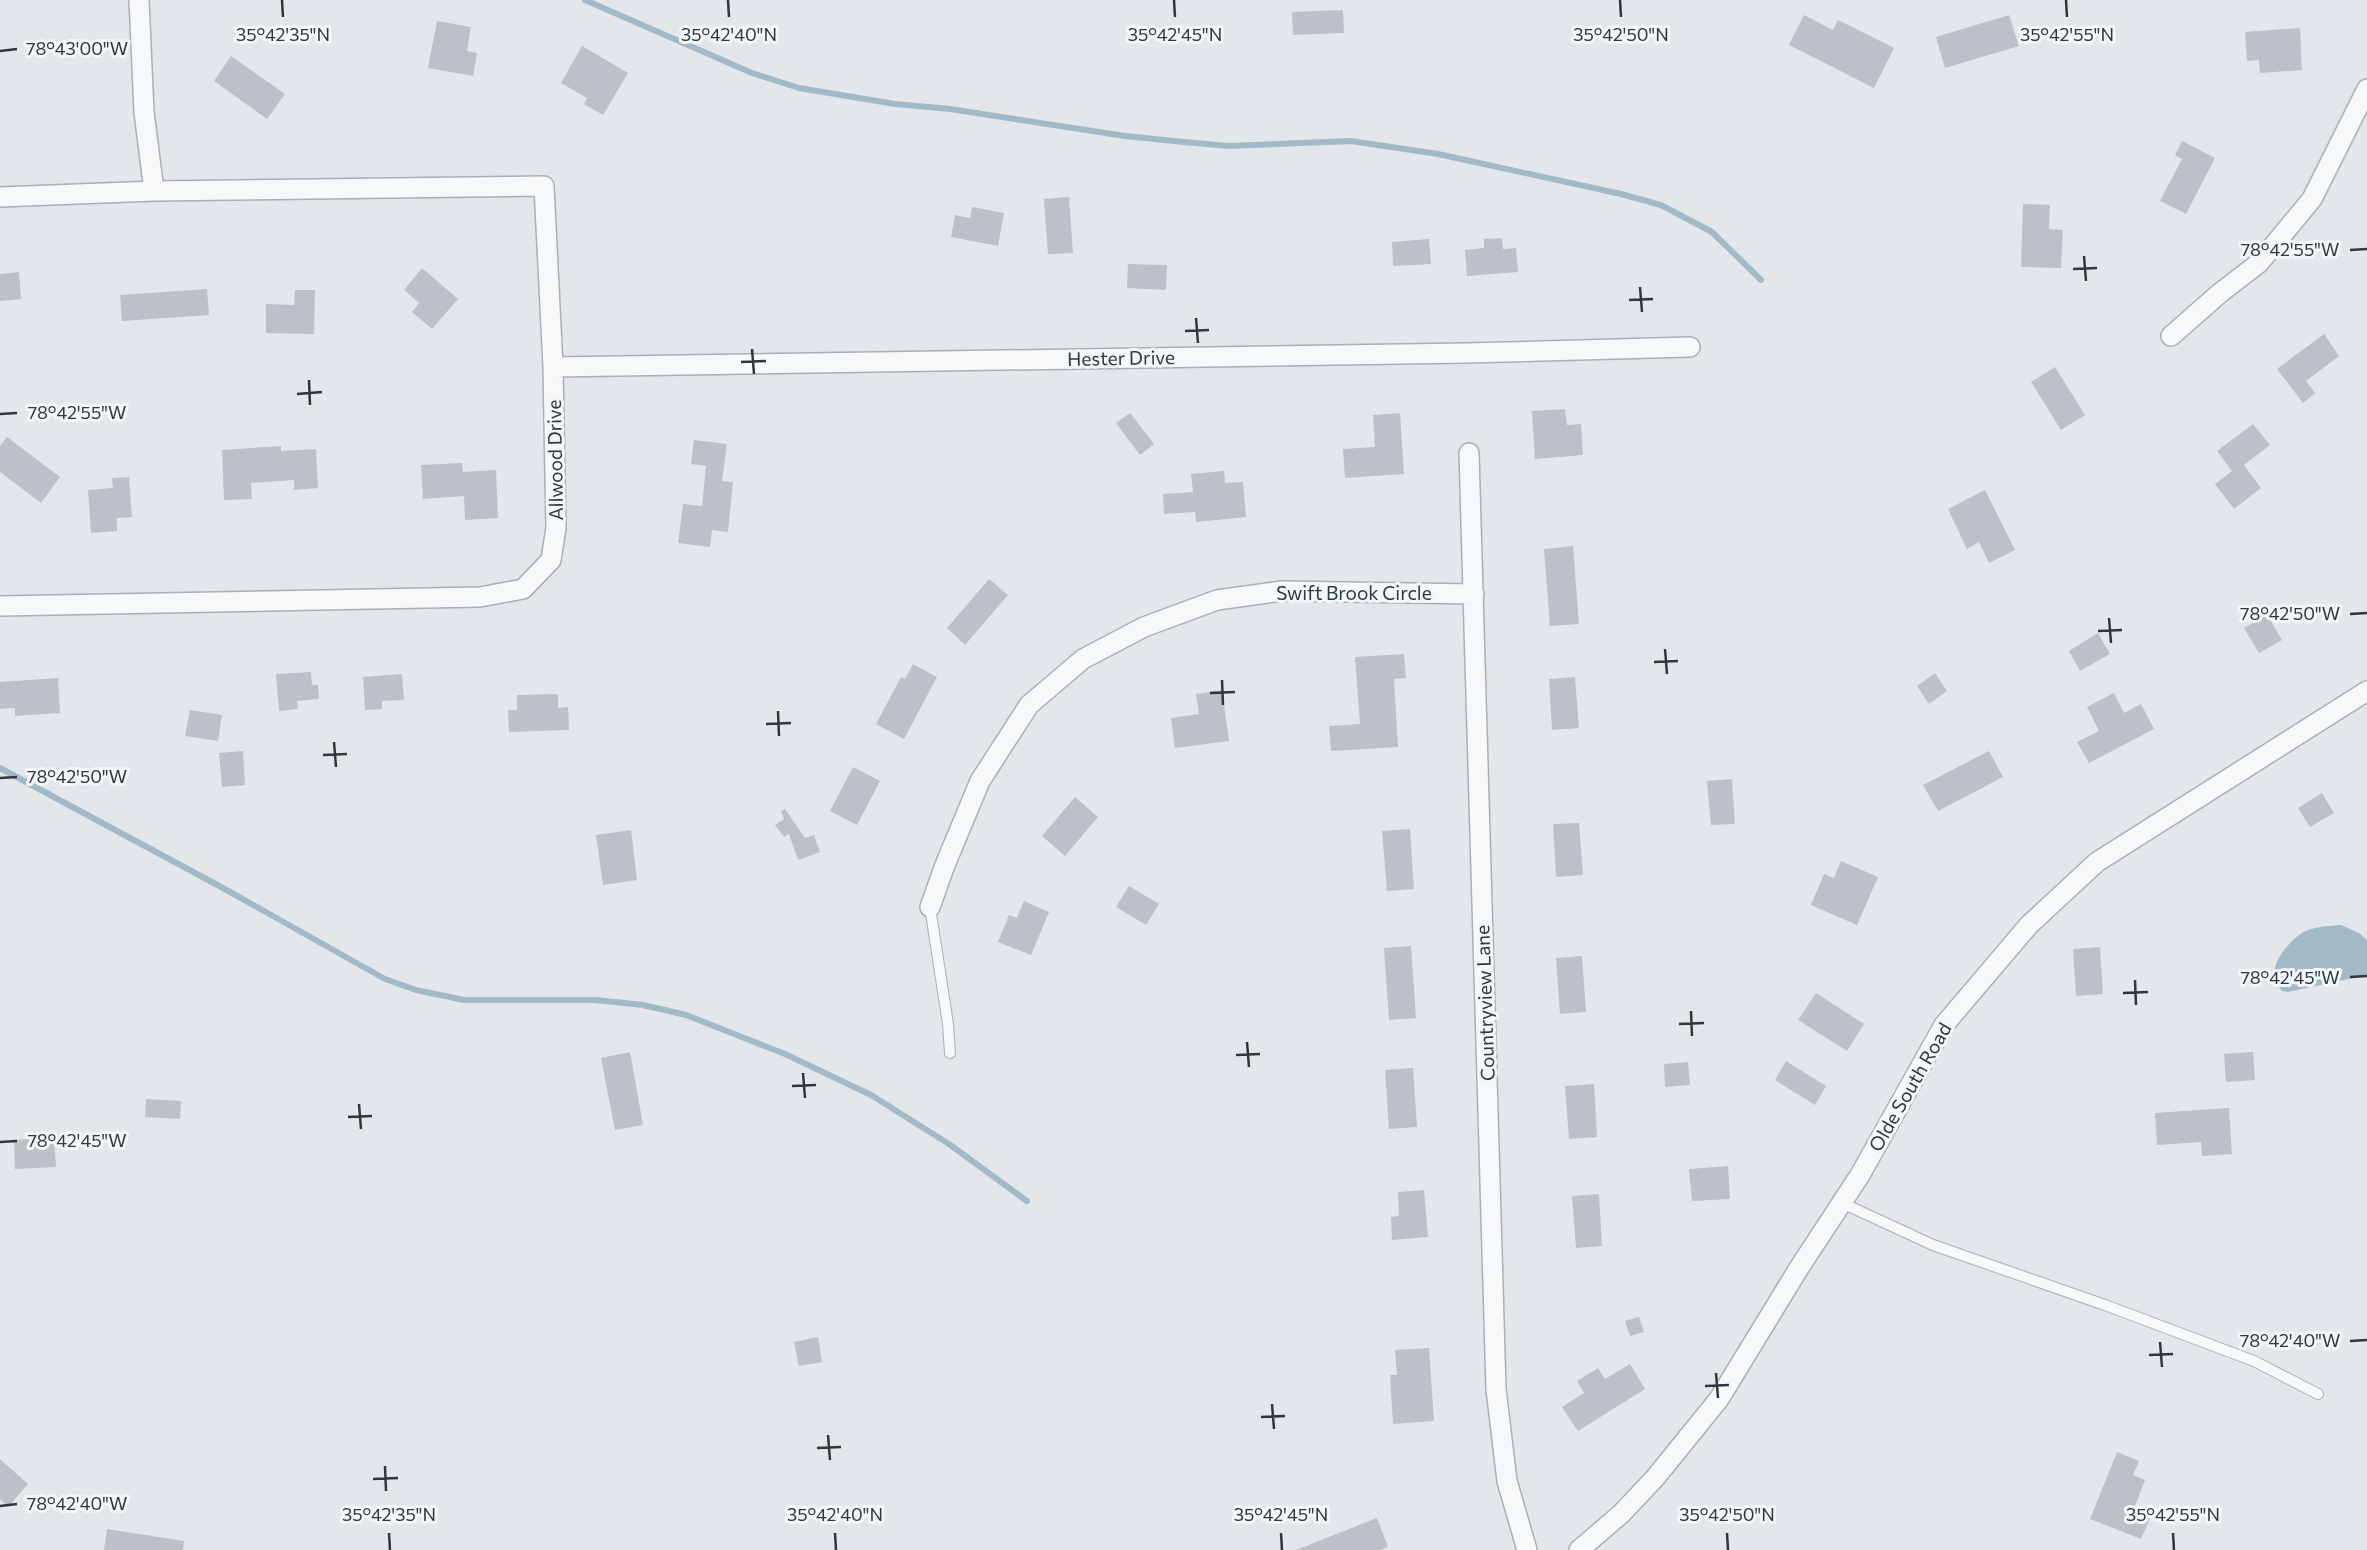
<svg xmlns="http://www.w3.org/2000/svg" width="2367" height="1550" viewBox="0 0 2367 1550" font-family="Commissioner,sans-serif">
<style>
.water{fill:#a2bac7}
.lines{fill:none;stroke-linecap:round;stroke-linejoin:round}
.stream{stroke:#a2bac7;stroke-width:6}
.building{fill:#bbc1c7}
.service-casing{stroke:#a9afb4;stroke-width:12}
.minor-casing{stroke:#a9afb4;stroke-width:22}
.service{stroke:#f6f8f9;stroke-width:10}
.minor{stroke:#f6f8f9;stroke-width:19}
.ticks{fill:none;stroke:#2d3741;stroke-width:2.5}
.labels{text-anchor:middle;stroke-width:6;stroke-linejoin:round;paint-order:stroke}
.street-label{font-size:19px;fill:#2d3741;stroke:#f3f6f8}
.ticks-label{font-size:18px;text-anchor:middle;fill:#2d3741;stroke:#f3f6f8;stroke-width:6;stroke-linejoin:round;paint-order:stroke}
</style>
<rect width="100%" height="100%" fill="#e4e7ea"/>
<path class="water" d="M2341,925L2359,933L2367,940V975L2288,992L2282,991C2279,987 2275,982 2274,977C2272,960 2294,935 2308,930C2319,926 2330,926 2341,925Z"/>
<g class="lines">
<path class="stream" d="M585,0L752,73L799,88L895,104L950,109L1125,136L1184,142L1228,146L1351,141L1438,154L1621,194L1661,205L1712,232L1761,280
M0,768L223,888L385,979L416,990L464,1000H596L643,1005L686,1015L785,1054L871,1095L949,1144L1027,1201"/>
</g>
<path class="building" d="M1343,10L1344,33L1293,35L1292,12Z
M1804,15L1833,30L1838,20L1894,48L1874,88L1789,45Z
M2009,15L2019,46L1945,68L1936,37Z
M437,21L471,27L467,51L477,53L473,76L428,68Z
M2300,28L2302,70L2260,73L2259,60L2247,61L2245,32Z
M582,46L628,73L603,115L584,104L587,98L561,83Z
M231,56L285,94L267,119L214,81Z
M2182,141L2215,158L2186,214L2160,201L2182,159L2175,155Z
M1069,197L1073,253L1048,254L1044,199Z
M2023,204L2050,205L2049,229L2063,230L2061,268L2021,267Z
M972,207L1004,213L998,246L951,237L955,215L970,218Z
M1502,238L1503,249L1516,248L1518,272L1467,276L1465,250L1484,248V239Z
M1429,239L1431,264L1393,266L1392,242Z
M1128,264L1167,265L1166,290L1127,288Z
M422,268L458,299L432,329L412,312L419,303L404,290Z
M19,272L21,299L0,301V274Z
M207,289L209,315L122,321L120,295Z
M295,290H315L314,334L266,333V304L294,305Z
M2324,334L2339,356L2306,381L2315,393L2303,403L2277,369Z
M2055,367L2085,415L2061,430L2031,382Z
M1565,409L1567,425L1581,424L1583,455L1535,459L1532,411Z
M1130,413L1154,444L1140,455L1116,423Z
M1400,413L1404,474L1345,478L1343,449L1375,447L1373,415Z
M2253,424L2270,445L2244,465L2261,488L2234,509L2215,484L2232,471L2217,451Z
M7,437L60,477L41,503L0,472V446Z
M694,440L727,444L722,481L733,482L728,532L712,530L710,547L678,543L683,504L702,506L706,466L691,464Z
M281,446V451L316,449L318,488L294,490V480L251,483L252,499L224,500L222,450Z
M462,463L463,472L496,470L498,518L465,520L464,496L423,499L421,465Z
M1224,471L1225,483L1243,482L1246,517L1196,522L1195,512L1164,514L1163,494L1193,492L1191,474Z
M129,477L132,517L117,518V531L91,533L88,490L113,488L112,478Z
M1985,490L2015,550L1989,563L1979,542L1967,549L1948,509Z
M1573,546L1579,624L1550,626L1544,549Z
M989,579L1008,595L965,645L947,628Z
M2267,615L2282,640L2259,653L2244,628Z
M2098,633L2110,654L2080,671L2069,651Z
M1404,654L1406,678L1394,679L1398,747L1331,751L1329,726L1360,724L1355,657Z
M913,664L937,677L904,739L876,724L901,677L905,679Z
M311,672L312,685H318L319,699L297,701L298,709L279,711L276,674Z
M1935,673L1947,691L1929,704L1917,686Z
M402,674L404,700L382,701V709L365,710L363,677Z
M1575,677L1579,728L1552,730L1549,679Z
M58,678L60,713L15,716V708L0,709V682Z
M1222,690L1229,741L1175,748L1171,718L1199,714L1196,694Z
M2114,693L2124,713L2141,704L2154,729L2089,763L2077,742L2099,731L2087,707Z
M558,694V708L568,707L569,730L509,732L508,710H517V695Z
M190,710L222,715L218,741L185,736Z
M243,751L245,785L222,787L219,753Z
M1989,751L2003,777L1938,811L1923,785Z
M853,767L880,781L857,825L830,811Z
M1732,779L1735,824L1711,825L1707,781Z
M2322,793L2334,813L2310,827L2298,808Z
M1075,797L1098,817L1065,856L1042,836Z
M785,809L805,838L814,835L820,852L798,860L789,834L784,837L775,825L784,819L781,811Z
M1579,823L1583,875L1556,877L1553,824Z
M1410,829L1414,889L1387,891L1382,831Z
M631,830L637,880L603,885L596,835Z
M1841,861L1878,877L1857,925L1811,905L1824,874L1834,878Z
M1129,886L1159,904L1146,925L1116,907Z
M1024,901L1049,912L1031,955L998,942L1009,915L1017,918Z
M1411,946L1416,1018L1389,1020L1384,948Z
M2100,947L2103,994L2076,996L2073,949Z
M1582,956L1586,1012L1560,1014L1556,958Z
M1816,993L1864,1024L1847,1051L1798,1020Z
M630,1052L643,1125L615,1130L601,1058Z
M2253,1052L2255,1080L2226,1082L2224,1054Z
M1786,1061L1826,1086L1815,1105L1775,1080Z
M1688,1062L1690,1085L1665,1087L1664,1064Z
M1413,1068L1417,1127L1389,1129L1385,1070Z
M1594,1084L1597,1137L1569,1139L1565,1086Z
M146,1099L181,1101L180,1119L145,1117Z
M2229,1108L2232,1154L2202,1156L2201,1142L2157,1145L2155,1113Z
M54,1137L56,1167L15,1169L14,1140Z
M1728,1166L1730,1199L1692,1201L1689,1169Z
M1424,1190L1428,1237L1392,1240L1391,1217L1399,1216L1398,1192Z
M1599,1194L1602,1246L1576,1248L1572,1196Z
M1639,1317L1644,1332L1630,1336L1625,1321Z
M818,1337L822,1362L799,1366L794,1342Z
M1429,1348L1434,1421L1393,1424L1390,1375H1397L1395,1350Z
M1630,1364L1645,1389L1578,1431L1562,1407L1584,1393L1577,1381L1598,1368L1605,1379Z
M2117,1452L2139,1461L2133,1475L2145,1480L2134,1509L2151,1516L2141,1539L2090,1519Z
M0,1459L28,1484L8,1507L0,1499Z
M1377,1518L1388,1547L1380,1550H1296Z
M107,1529L184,1541L183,1550H104Z"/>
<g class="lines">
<defs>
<path id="service" d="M930,907L948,1024L950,1053
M1842,1203L1933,1245L2105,1305L2254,1361L2318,1394"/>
<path id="minor" d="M139,0L144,112L154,191
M0,197L154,191L544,186L553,367L556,528L551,560L523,589L480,597L0,606
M2171,336L2220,293L2259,263L2312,199L2367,89
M553,367L1466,353L1690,347
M1469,453L1496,1389L1507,1481L1527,1550
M930,907L945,865L980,781L1029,705L1083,659L1144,627L1217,600L1282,591L1474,594
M1579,1550L1621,1514L1655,1478L1719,1399L1799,1268L1860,1175L1944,1025L2029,925L2097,862L2367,691"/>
</defs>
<use href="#service" class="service-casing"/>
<use href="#minor" class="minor-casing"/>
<use href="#service" class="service"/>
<use href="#minor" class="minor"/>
</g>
<path class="ticks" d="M282,0L283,17M728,0L729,17M1174,0L1175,17M1620,0L1621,17M2066,0L2067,17M0,51L17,49M2350,250L2367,249M2084,256L2086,281M2073,269L2097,268M1640,287L1642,312M1629,300L1653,299M1196,318L1198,343M1185,331L1209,330M752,349L754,374M741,362L766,361M309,380L310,405M297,394L322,392M0,414L17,413M2350,614L2367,613M2109,618L2111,643M2098,631L2122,630M1665,649L1667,674M1654,662L1678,661M1222,680L1223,705M1210,693L1235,692M778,711L779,736M766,724L791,723M334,742L336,767M323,755L347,754M0,778L17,777M2350,977L2367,976M2135,980L2136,1005M2123,993L2148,992M1691,1011L1692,1036M1679,1024L1704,1023M1247,1042L1249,1067M1236,1055L1260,1054M803,1073L805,1098M792,1086L816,1085M359,1104L361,1129M348,1117L372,1116M0,1142L17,1141M2350,1341L2367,1340M2160,1342L2162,1367M2149,1355L2173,1354M1716,1373L1718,1398M1705,1386L1729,1385M1272,1404L1274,1429M1261,1417L1285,1416M828,1435L830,1460M817,1448L841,1447M385,1466L386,1491M373,1479L398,1478M0,1506L17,1504M389,1533L390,1550M835,1533L836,1550M1281,1533L1282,1550M1727,1533L1728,1550M2173,1533L2174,1550"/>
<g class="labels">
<g class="street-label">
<text transform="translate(1121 358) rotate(-1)" y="7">Hester Drive</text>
<text transform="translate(555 460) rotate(-91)" y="7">Allwood Drive</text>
<text x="1354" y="600">Swift Brook Circle</text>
<text transform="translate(1485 1003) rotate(-92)" y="7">Countryview Lane</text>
<text transform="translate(1910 1087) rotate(-60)" y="7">Olde South Road</text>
</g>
</g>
<g class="ticks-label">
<text x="283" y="41">35°42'35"N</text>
<text x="729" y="41">35°42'40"N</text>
<text x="1175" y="41">35°42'45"N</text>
<text x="1621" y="41">35°42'50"N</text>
<text x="2067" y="41">35°42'55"N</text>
<text x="77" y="55">78°43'00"W</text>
<text x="2290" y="256">78°42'55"W</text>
<text x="77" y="419">78°42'55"W</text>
<text x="2290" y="620">78°42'50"W</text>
<text x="77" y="783">78°42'50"W</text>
<text x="2290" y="984">78°42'45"W</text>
<text x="77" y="1147">78°42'45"W</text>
<text x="2290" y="1347">78°42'40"W</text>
<text x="77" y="1510">78°42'40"W</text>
<text x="389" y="1521">35°42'35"N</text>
<text x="835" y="1521">35°42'40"N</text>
<text x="1281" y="1521">35°42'45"N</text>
<text x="1727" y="1521">35°42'50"N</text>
<text x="2173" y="1521">35°42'55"N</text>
</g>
</svg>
